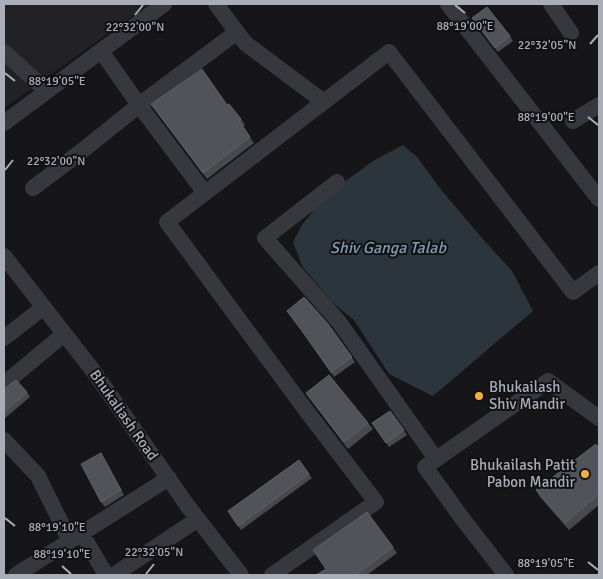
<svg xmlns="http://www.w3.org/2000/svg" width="603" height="579" viewBox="0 0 603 579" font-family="Signika,sans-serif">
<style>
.built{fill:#222225}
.water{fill:#2c353c}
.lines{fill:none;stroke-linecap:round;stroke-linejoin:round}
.minor{stroke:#37383d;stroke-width:16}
.wall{fill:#47494d}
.building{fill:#525359;stroke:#5f6168}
.ticks{fill:none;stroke:#a8adb8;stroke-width:2}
.poi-dot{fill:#f2b134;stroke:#111113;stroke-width:2}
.labels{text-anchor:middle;stroke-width:4;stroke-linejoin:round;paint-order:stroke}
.poi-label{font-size:15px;fill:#a8adb8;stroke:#111113;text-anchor:start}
.street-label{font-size:15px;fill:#a8adb8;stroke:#111113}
.water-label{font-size:16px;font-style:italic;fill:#7f9bb3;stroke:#111113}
.ticks-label{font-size:12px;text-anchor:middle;fill:#a8adb8;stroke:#111113;stroke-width:4;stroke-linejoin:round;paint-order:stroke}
</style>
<rect width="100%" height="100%" fill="#161618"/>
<path class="built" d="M4,4H149L4,108Z"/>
<path class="water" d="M403,145L417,157L442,191L481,237L512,271L533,311L433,396L389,374L354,320L332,302L302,266L293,242L302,225L324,197L373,161Z"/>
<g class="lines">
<path class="minor" d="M216,4L245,43L324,102
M448,4L599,199
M551,4L571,33
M101,51L139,105L205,193
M4,52L47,91
M573,121L599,105
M4,123L164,4
M337,182L265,238L339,322L436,459
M33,188L82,151L139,105L237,32
M4,256L94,372L187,505L241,575
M4,338L44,307
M4,384L64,334
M4,440L38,476L70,541
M82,534L106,575
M16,575L169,478
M114,575L198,519
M272,575L376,502L305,409L167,222L389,52L573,292L599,273
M506,575L462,518L425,467L548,381L599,418"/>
</g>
<path class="wall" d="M472,18L510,36L513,41L498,52Z
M151,104L227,105L241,119L245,125L243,127L254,143L207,179Z
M328,324L355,362L334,377L305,335Z
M4,389L27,392L30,397L4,419Z
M311,400L368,423L373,429L348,449Z
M390,411L407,435L389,447L372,423Z
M599,449V505L569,530L540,497L536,490Z
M104,458L124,495L105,507L101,502Z
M299,460L312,478L241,530L228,511Z
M367,512L397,553L367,575H316L326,569Z"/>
<path class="building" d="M487,7L510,36L495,48L472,18Z
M202,69L227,105L229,104L241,119L239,121L250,137L203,173L151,104Z
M304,297L328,324L352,357L331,372L302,331L287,311Z
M329,375L368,423L344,442L306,393Z
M16,380L27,392L4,412V389Z
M390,411L404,430L386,443L372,423Z
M596,444L599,449V494L565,523L536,490Z
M101,453L121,490L101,502L81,464Z
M299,460L309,474L238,526L228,511Z
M367,512L393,547L355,575H316L326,569L313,550Z"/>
<path class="ticks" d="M455,5L465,13M135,15L143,5M590,44L598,35M5,73L15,81M588,117L598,125M5,170L13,160M5,518L15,526M588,562L598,570M62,566L71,574M146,574L154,564"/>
<g class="poi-dot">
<circle cx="479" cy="396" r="5"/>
<circle cx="585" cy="474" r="5"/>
</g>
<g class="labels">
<g class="poi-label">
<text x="489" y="392">Bhukailash<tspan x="489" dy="17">Shiv Mandir</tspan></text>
<text x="575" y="470" text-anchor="end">Bhukailash Patit<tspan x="575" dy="17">Pabon Mandir</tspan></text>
</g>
<g class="street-label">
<text transform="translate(124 415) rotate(55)" y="5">Bhukaliash Road</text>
</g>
<g class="water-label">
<text x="388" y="253">Shiv Ganga Talab</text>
</g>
</g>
<g class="ticks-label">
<text x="465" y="30">88°19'00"E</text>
<text x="135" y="31">22°32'00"N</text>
<text x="547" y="49">22°32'05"N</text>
<text x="57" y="85">88°19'05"E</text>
<text x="546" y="121">88°19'00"E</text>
<text x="56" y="165">22°32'00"N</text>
<text x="57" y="531">88°19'10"E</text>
<text x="154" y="556">22°32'05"N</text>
<text x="62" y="558">88°19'10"E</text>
<text x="546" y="567">88°19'05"E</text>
</g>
<rect width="603" height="579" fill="none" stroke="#a8adb8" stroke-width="10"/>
</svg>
